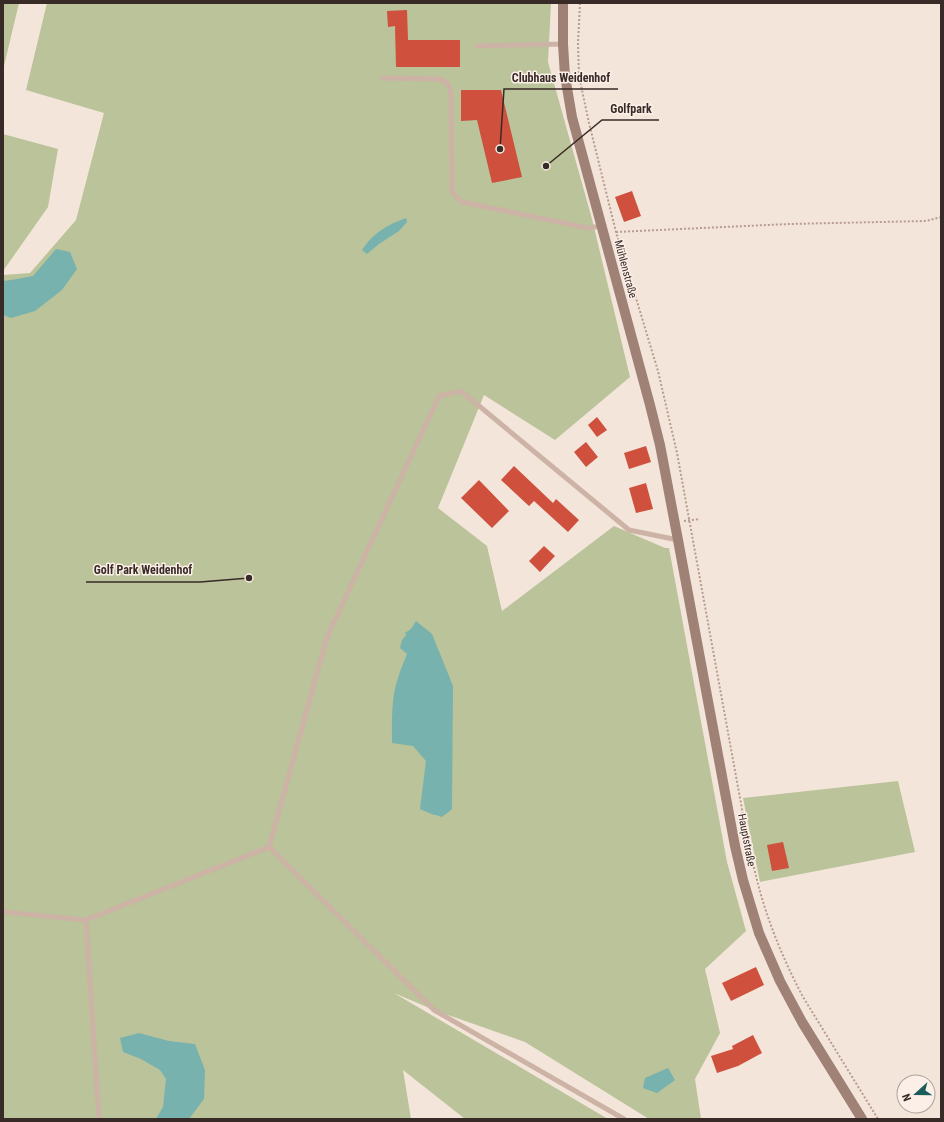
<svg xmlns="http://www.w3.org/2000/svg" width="944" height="1122" viewBox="0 0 944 1122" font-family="'Roboto Condensed',sans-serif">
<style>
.green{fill:#bac399}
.water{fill:#77b2ae}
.building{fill:#ce503d}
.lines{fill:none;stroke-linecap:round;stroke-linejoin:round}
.path{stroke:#b89c8f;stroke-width:2;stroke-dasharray:2 2;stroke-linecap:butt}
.service{stroke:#ccb3a5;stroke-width:5}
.secondary{stroke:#a08176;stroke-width:10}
.labels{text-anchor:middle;stroke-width:3;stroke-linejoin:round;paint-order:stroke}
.street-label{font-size:11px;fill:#382a27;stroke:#fbefe7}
.leader{fill:none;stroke:#382a27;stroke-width:1.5}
.callout-dot{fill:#382a27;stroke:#fbefe7;stroke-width:1.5}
.callout-label{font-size:12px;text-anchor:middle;font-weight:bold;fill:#382a27;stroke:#fbefe7;stroke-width:3;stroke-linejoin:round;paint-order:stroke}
</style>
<rect width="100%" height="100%" fill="#f3e5da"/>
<path class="green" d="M3,3H19L3,70Z
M47,3H551L548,62L592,219L630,377L555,440L484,395L438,508L487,546L502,611L614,526L665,548H669L727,862L746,931L705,969L720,1033L695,1079L701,1119H649L525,1042L434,1010L394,993L608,1119H465L403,1070L411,1119H3V275L30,273L76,220L104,113L26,90Z
M3,134L58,149L48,207L3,271Z
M898,781L915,852L760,882L743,798Z"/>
<path class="water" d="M406,218L407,222L399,231L379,244L367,254L362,250C373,233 387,225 406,218Z
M56,249L70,252L77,269L62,290L35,311L11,318L3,315V281L11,280L33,276Z
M416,621L432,634L453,686L452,809L442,817L436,815H434L420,809L426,761L413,746L392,743C392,722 391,698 398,678C400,670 404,662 407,654L400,648L402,640L406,635L405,633L411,629Z
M139,1033L169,1041L195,1044L205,1070L204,1099L189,1119H156L163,1107L166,1079L160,1070L141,1059L123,1052L120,1038Z
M668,1068L675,1080L657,1093L643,1088L645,1078Z"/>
<path class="building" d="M407,10L408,40H460V67H396L395,26L388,27L387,11Z
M461,90H501L522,177L492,183L477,120L461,121Z
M632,191L641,216L624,222L615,197Z
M597,417L607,430L597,437L588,425Z
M586,442L598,457L586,467L574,452Z
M646,446L651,462L629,469L624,453Z
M514,466L553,503L556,499L579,520L568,532L534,501L529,506L501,480Z
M479,480L509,511L492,528L461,498Z
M646,483L653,509L636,513L629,488Z
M544,546L555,556L540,572L529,561Z
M783,842L789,868L772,871L767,845Z
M756,967L764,985L731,1001L722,983Z
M753,1035L762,1053L738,1066L717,1073L711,1056L733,1049L732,1046Z"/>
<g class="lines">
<path class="path" d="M580,3L578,43L579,76L589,123L616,232L658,371L677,453L746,831C750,846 752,861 756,876C766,918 783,959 803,997L878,1119
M616,232L789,224L926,221L941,217
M684,521L700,519"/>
<path class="service" d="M477,46L563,44
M383,78L439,79C449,82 450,87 451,96L452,192C455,197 458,199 462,202L588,228L602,226
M269,847L327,637L439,396L461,391L629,530L678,540
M3,912L86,920L269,847L434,1010L624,1119
M86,920L99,1119"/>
<path class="secondary" d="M563,3V44L565,76L572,117L650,405L660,445L678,540L735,846L743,880L759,933L780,981L802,1022L862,1119"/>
</g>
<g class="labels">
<g class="street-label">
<text transform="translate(626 269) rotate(75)" y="4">Mühlenstraße</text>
<text transform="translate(747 840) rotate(79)" y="4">Hauptstraße</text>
</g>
</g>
<path class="leader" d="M500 149L504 89H618M546 166L602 120H659M249 578L200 582H86"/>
<g class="callout-dot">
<circle cx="500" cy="149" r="4"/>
<circle cx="546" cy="166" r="4"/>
<circle cx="249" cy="578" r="4"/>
</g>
<g class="callout-label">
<text x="561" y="82">Clubhaus Weidenhof</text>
<text x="631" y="113">Golfpark</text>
<text x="143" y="574">Golf Park Weidenhof</text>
</g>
<rect width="944" height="1122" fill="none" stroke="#382a27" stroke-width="8"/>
<g transform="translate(916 1094) rotate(249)"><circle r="19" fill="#fbefe7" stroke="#ada09a"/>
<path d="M0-3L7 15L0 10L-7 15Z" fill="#1a5c59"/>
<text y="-6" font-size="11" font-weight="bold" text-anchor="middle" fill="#382a27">N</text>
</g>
</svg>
